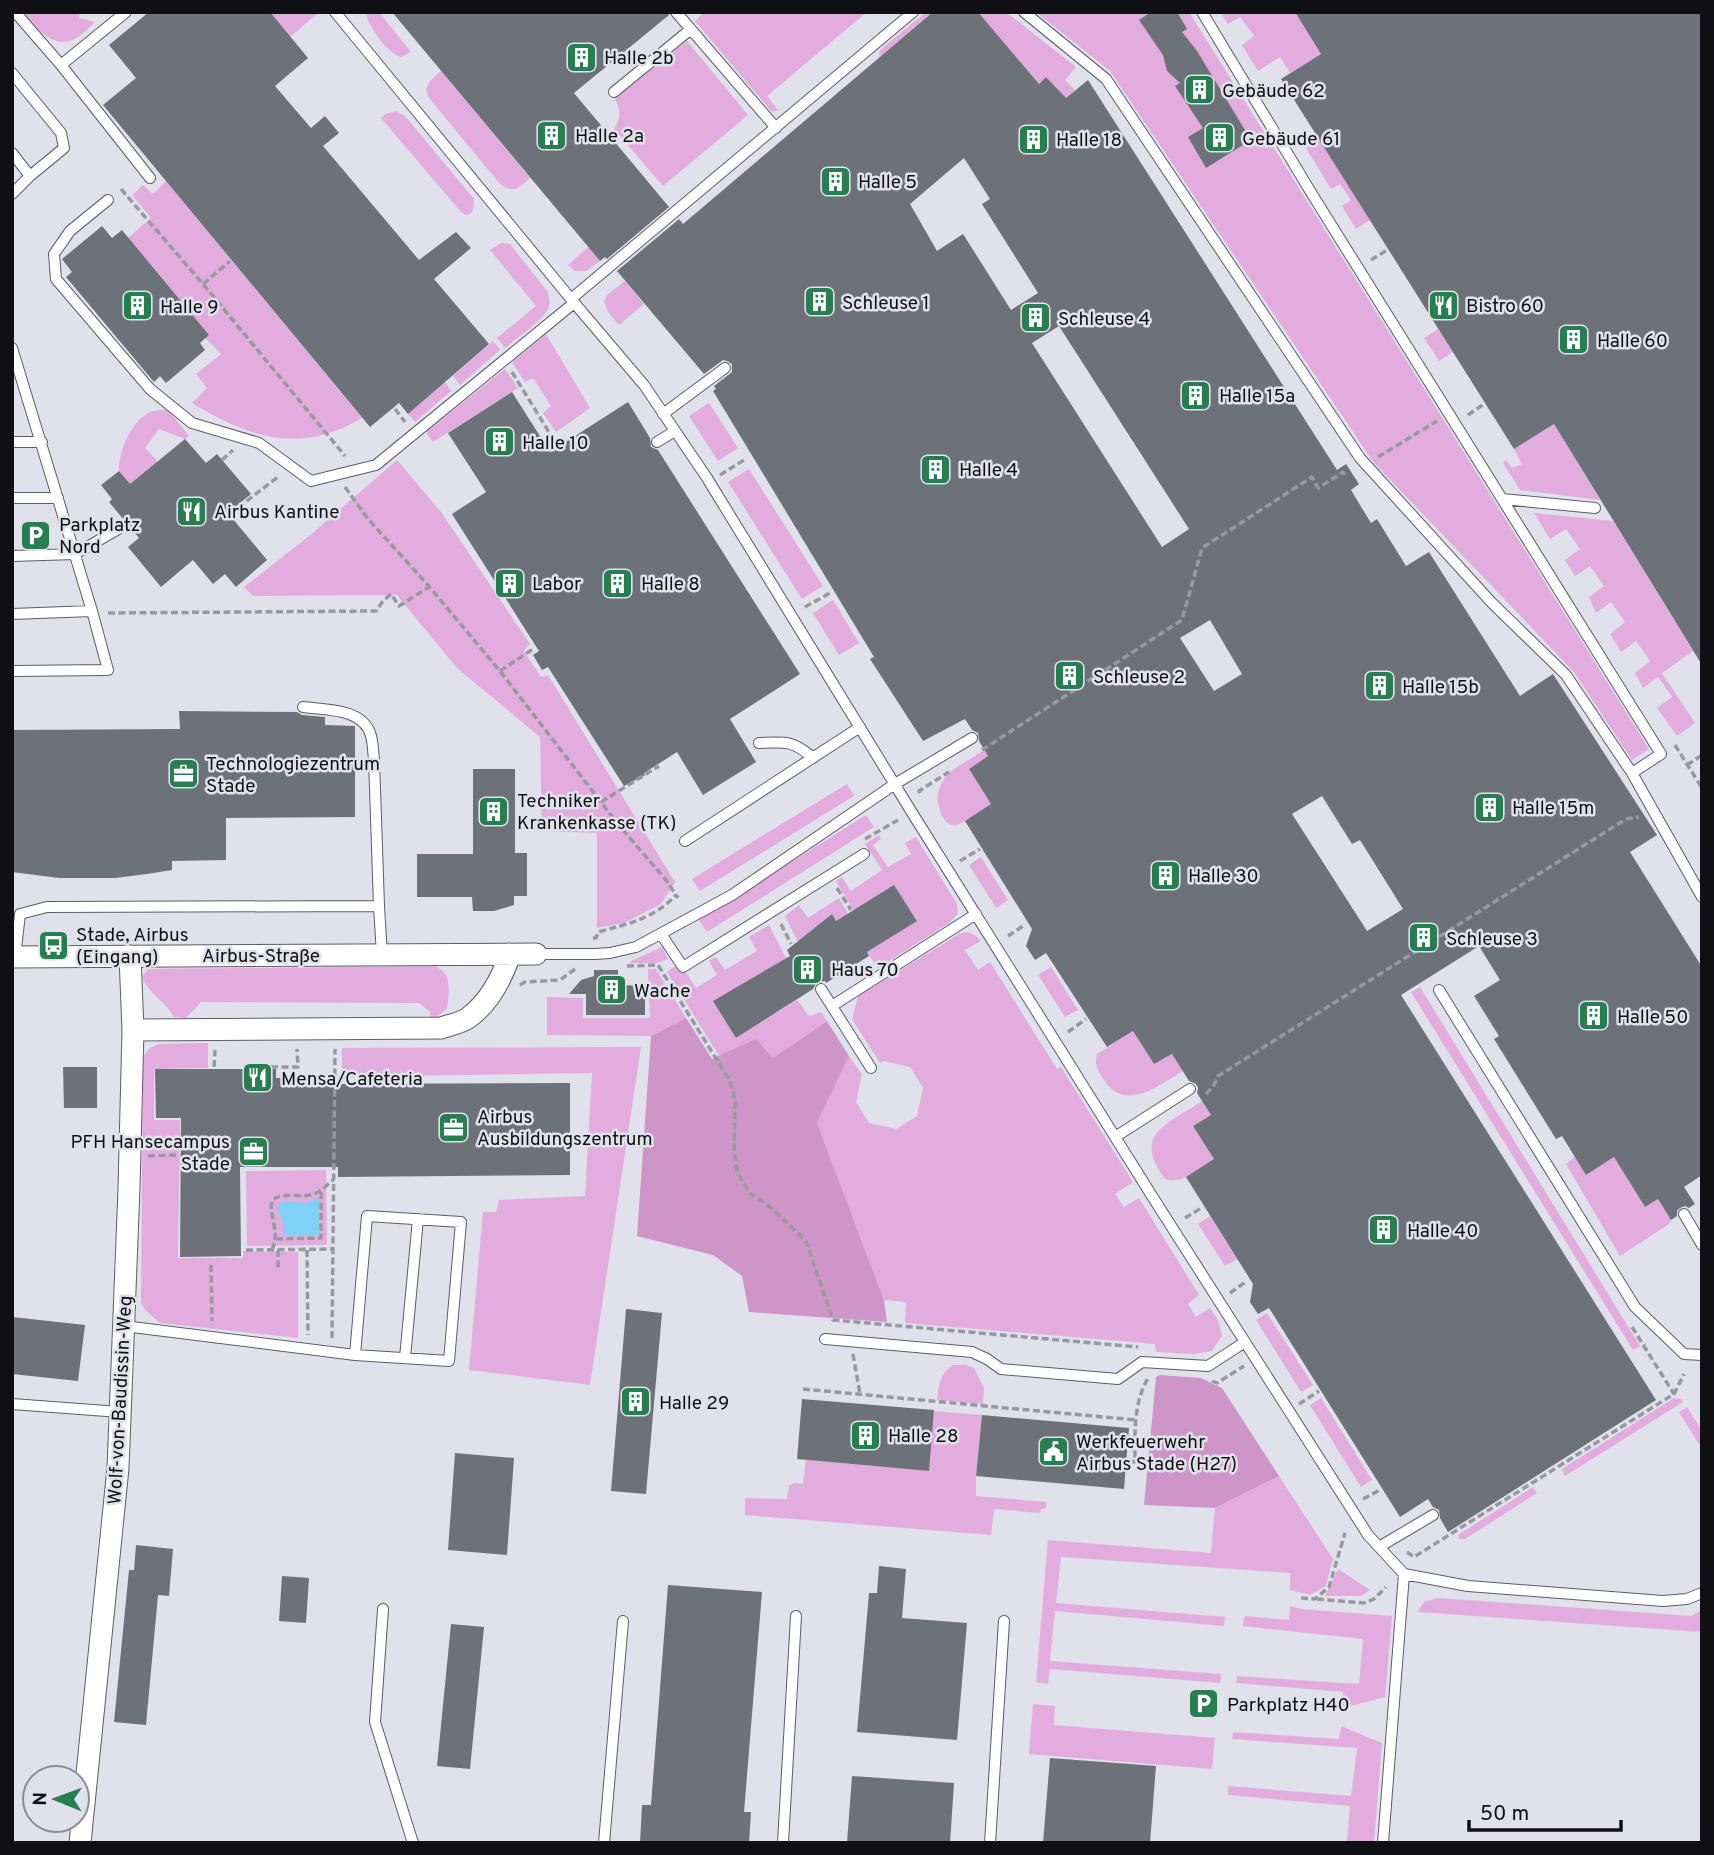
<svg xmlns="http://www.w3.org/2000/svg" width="1714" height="1855" viewBox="0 0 1714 1855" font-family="Overpass,sans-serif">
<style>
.green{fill:#e3acde}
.forest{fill:#cd95c8}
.water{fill:#81d0f6}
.building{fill:#6d7279;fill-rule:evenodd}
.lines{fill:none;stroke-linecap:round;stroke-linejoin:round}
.lane-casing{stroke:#5c5d65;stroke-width:12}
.street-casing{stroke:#5c5d65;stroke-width:23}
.path{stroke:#9899a0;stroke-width:3.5;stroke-dasharray:7 3.5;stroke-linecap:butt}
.lane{stroke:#fff;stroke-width:10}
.street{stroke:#fff;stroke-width:21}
.labels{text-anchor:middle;stroke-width:5;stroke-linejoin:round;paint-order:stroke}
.poi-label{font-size:19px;fill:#101014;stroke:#e0e1ea;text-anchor:start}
.street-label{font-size:19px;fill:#101014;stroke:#e0e1ea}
</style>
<rect width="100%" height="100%" fill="#e0e1ea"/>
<path class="green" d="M24,12H80L79,18L95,22C90,27 84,33 78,37C55,52 36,29 24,12Z
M270,12H315L317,14L290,37Z
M365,12H379L411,52L401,57C386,53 369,26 365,12Z
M701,12H867L767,96L778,110L772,112L695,21L702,14Z
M926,12H933L880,57L879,56L880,50Z
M978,12H1006L1076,67L1065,80L1075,90L1066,98L1046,77L1039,84Z
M1036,12H1189L1649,749L1632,760L1574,672L1374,463L1110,71Z
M1220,12H1295L1321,54L1290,73L1280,57L1258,71L1242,45L1254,36L1240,17L1228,24Z
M687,41L748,115L663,186L614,129C621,118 621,111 615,99Z
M441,71L530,178C519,188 514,194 500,184L429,98L426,89L430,81Z
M396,111L405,116L474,199L473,210L470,214L465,215L461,212L381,118L385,114Z
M1317,136L1370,220L1356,229L1342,206L1351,200L1340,184L1331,189L1304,145Z
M166,181L362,418C301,455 249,438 192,403L207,388L196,374L221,354L205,338L209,335L128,238L151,218L132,195L143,185L153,194Z
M501,243L510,244L548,292C549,298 551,303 548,309C541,322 517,338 505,348L497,338L536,306L490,250Z
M588,247L600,261L586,271H575L568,265Z
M625,281L644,304L619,325L608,312L604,301L607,295Z
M1438,329L1453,352L1439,361L1424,338Z
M546,334L590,408L556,432L543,413L551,406L533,378L525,382L512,362Z
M493,341L500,350L460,385L453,376Z
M505,369L518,388L433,442L426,432Z
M445,382L451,391L415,422L408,414Z
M709,403L738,448L718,461L689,416Z
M168,410L189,436L185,439L159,429L145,448L156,459L157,463L146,486L138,477L130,484L119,471C118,452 132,419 151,412C155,410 163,410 168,410Z
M1554,424L1600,500L1520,490L1503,463L1506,460L1512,468L1522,464L1514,449Z
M397,460L441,512L530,644L524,651L541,677L548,675L675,882L661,904L624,923L597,928V833L542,831L540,737L456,667L397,595L253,596L244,587L314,532Z
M749,469L823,586L802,599L728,482Z
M1534,513L1613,521L1693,651L1662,673L1695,723L1677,736L1657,708L1672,697L1658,677L1643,688L1635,673L1650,661L1636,641L1621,652L1610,634L1625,622L1611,602L1596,613L1589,597L1604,586L1590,566L1575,576L1565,560L1580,549L1566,529L1550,539Z
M833,600L859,643L839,655L813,613Z
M984,750L988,756L969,769L991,804C983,810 962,826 953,825C942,825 936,802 938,793C939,787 944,778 948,774C958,765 973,758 984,750Z
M847,784L854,796L700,891L692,879Z
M866,815L874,827L707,932L699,920Z
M879,835L881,839L873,845L888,867L911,854L905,843L916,837L957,904L958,914L949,923L878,968L867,952L917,920L894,886L854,911L836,881L842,877L851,891L882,870L865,844Z
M981,857L1008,900L996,908L969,865Z
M839,898L848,914L836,921L832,914L798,942L785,916L799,905L808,918Z
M769,925L786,958L714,1002L736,1038L797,1000L809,1016L821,1012L827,1021L773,1058L756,1040L719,1056L667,972L675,966L687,974L696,988L717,975L709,961L716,957L725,970L757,951L749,937Z
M967,932L975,935L981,941L965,950L978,970L990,962L1057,1069L1061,1067L1133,1182L1115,1194L1124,1207L1139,1198L1199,1295L1188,1304L1196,1317L1210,1308L1218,1320L1222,1336L1212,1351L1194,1354L1156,1352L1155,1344L905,1323L906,1302L884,1300L817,1123L849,1056L862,1074L856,1102L869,1123L896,1129L917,1116L923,1088L910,1067L883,1061L880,1063L852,1019L858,996L959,934Z
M662,947L668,959L657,963H630L629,962Z
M434,966C453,972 449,992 447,1009L431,1021L430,1012L419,1003L201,1002L186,1018L174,1017C166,1002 148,993 142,977L148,969Z
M1051,967L1078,1010L1065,1017L1038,975Z
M648,969H656L686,1018L651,1036L547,1035V997L583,998V1018H650Z
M1420,987L1640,1346L1633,1350L1411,992Z
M1133,1031L1154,1064L1172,1054L1183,1071C1159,1085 1125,1113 1104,1080C1098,1071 1094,1065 1097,1054Z
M208,1043V1068L154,1069V1120H180L178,1258H243V1251L298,1252V1338L160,1323L146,1311L141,1303L143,1057L150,1048L159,1044Z
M641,1047L590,1385L469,1370L483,1212H496L499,1200L585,1196L592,1073L342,1077V1048Z
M1202,1101L1211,1115L1193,1126L1214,1159C1200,1168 1183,1185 1165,1179C1131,1134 1168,1124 1202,1101Z
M1575,1157L1587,1174L1614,1157L1645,1207L1658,1199L1671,1220L1669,1224L1620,1256L1566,1164Z
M326,1170L327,1245L247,1246L246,1171Z
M1210,1216L1237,1259L1225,1266L1198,1224Z
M1267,1313L1313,1385L1301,1392L1256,1320Z
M953,1365H966L974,1368L984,1388L983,1404L937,1400C939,1384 940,1374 953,1365Z
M1321,1398L1372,1480L1361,1487L1310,1405Z
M1674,1398L1681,1399L1683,1402L1565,1476L1562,1469Z
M1687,1407L1702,1431V1449L1679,1412Z
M934,1411L982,1415L976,1475V1496L1046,1502V1508L1041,1509L1040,1513L994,1509L991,1535L745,1515V1498L787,1499L789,1485L796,1483L803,1484L806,1460L928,1471Z
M1279,1476L1333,1559L1326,1586L1310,1595L1290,1590V1573L1061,1557L1056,1603L1225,1617L1224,1626L1055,1611L1050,1661L1221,1674L1220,1683L1050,1669L1048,1684L1036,1682L1048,1540L1211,1553L1215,1508Z
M1533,1487L1537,1493L1465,1539H1460L1458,1535Z
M1338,1569L1370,1590L1361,1596H1325Z
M1438,1598L1691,1616L1702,1610V1632L1418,1612L1424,1602Z
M1290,1606L1301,1609L1392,1616L1385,1697L1343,1708V1692L1236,1683L1237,1676L1359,1684L1363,1639L1243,1626L1244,1616L1289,1620Z
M1033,1704L1055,1706L1054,1725L1215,1738L1212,1769L1029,1754Z
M1341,1726L1382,1743L1374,1843H1347L1350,1806L1228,1795V1786L1351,1796L1357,1748L1232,1739L1233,1732L1339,1739Z"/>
<path class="forest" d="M686,1018L712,1059L756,1039L773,1058L827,1021L849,1056L817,1123L884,1300L887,1322L749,1312L742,1276L713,1255L637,1236L651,1036Z
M1160,1375L1201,1378L1222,1388L1279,1476L1215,1508L1144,1505L1156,1377Z"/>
<path class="water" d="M315,1198L319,1199V1235L283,1236V1223L277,1208L279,1204L286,1201L307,1203Z"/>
<path class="building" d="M149,12H270L308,58L275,86L311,128L325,116L339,133L323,146L419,260L456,232L471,248L434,279L489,344L408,414L399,403L370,427L103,105L136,78L109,45Z
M392,12H668L669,15L574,93L669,207L607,259L605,257L600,261Z
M933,12H978L1039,84L1046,77L1066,98L1088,80L1337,470L1346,464L1359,484L1351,490L1371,523L1377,519L1406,566L1429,552L1520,696L1553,674L1657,835L1630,852L1702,967V1175L1684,1187L1695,1204L1689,1208L1685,1206L1680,1208L1677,1211V1216L1671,1220L1658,1199L1645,1207L1614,1157L1586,1175L1562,1136L1556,1139L1494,1039L1499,1036L1474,996L1500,980L1479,946L1401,995L1656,1400L1448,1532L1440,1518L1439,1510L1433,1507L1428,1499L1400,1517L1269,1308L1258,1314L1250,1302L1253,1284L1186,1177L1214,1159L1193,1126L1211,1115L1197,1093L1198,1088L1196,1084L1189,1081L1172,1054L1154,1064L1133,1031L1107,1047L1046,953L1035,960L1026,946L1032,929L965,821L991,804L969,769L988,756L979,741L978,733L972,730L965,719L923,741L870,659L874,657L713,391L716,389L714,386L732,372V364L727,361L723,360L704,374L617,271L679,219L683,224ZM964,158L990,199L982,204L1038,293L1011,310L963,234L937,251L910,204ZM1059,326L1189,529L1162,547L1032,343ZM1210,620L1242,674L1214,691L1180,638ZM1322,796L1352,844L1360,840L1403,909L1367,931L1292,814Z
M1151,12H1177L1187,29L1182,32L1197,51L1251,140L1206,168L1188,137L1203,128L1175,86L1180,83L1167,71L1163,55L1139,20Z
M1295,12H1702V665L1554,424L1514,449L1281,79L1321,54Z
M102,226L112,238L122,230L209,335L200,343L205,350L166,383L160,376L154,382L66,277L72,272L62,259Z
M512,392L550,452L628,402L650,438L651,447L658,450L800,674L730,719L756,762L703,795L677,752L644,773L645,775L624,786L548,667L542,670L533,655L539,651L452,514L486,492L448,433Z
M185,439L206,463L217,454L251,494L228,513L267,560L236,587L225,574L213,584L193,560L161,587L128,547L139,538L109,502L112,499L101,485L119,471L130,484Z
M179,711L297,712L302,715L325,717V725L355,726V817L226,818V860L172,861V870L147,874L115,878H59L12,872V730L180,729Z
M473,769H515V853H527V896H514V905L494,911H473L472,897H417V854H473Z
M894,885L917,921L867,952L869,956L826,983L825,981L817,982L813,989L736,1038L713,1001L790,956L787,950L832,914L836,921Z
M594,970H618V985L645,986V1015H586V994H569L581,980L594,976Z
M63,1067H97V1108H64Z
M155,1069H276V1078L325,1077V1084L570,1083V1175L338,1177V1167H240L241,1256L180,1257L181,1118H156Z
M626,1309L662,1313L646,1494L611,1491Z
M12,1317L85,1325L78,1381L12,1374Z
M802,1399L934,1410L929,1471L797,1459Z
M982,1415L1129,1428L1124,1489L976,1476Z
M455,1453L514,1458L507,1555L448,1550Z
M136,1545L173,1549L169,1596L158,1595L146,1725L114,1722L129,1570H134Z
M879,1566L906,1569L902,1618L967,1623L957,1740L857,1732L869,1593H877Z
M282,1576L309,1578L306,1623L279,1621Z
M668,1585L762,1592L744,1812H751L749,1843H640L642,1805H651Z
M451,1624L484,1627L470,1769L437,1766Z
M1050,1758L1156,1766L1150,1843H1043Z
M852,1776L954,1783L950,1843H847Z"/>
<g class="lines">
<defs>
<path id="lane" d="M15,12L61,65L126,12
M335,12L571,299
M676,12L776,128
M913,12L571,299L644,385L707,478L911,811L1152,1196L1368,1535L1404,1574L1468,1586L1663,1601L1687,1599L1702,1593
M1024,12L1106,79L1360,458L1492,603L1566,675L1632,773
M1202,12L1312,194L1661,754L1632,773L1702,897
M61,65L150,178
M12,73L61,133L64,148L30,176
M614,92L691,29
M12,153L30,176L12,194
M108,200L70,231L54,254L56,279L150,389L192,423L259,443L311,481L376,465L574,303
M12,348L92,611L12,614
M663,414L725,368
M12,442H42
M657,442L675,431
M12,498H58
M1502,499L1595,508
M12,556L75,554L120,528
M12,671L108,670L92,611
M303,707C326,710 364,708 371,736C373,743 373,752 374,759L379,906
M759,743C785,742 793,740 813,758
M685,841L860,727
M661,934L683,967L864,854
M536,954H595L610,953L636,947L732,895L895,784L972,738
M15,957L20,914L47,907L379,906L382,955
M821,989L871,1068
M1439,990L1635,1307L1684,1354L1702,1355
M832,1006L976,914
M1115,1137L1190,1089
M1684,1214L1702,1245
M367,1216L461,1222L449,1361L355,1355Z
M124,1326L355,1355
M825,1339L972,1352L987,1359L1001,1369L1118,1379L1142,1362L1208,1366L1245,1342
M405,1358L418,1219
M12,1404L120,1412
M1379,1547L1433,1515
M383,1609L375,1722L413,1843
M604,1843L623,1621
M783,1843L796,1616
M990,1843L1004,1621
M1383,1843L1404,1574"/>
<path id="street" d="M12,957L536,954
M133,1030L441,1028C450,1025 461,1023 468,1018C489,1003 502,978 510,954
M80,1843L118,1468L129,1188L133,1030L130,956"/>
</defs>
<use href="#lane" class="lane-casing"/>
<use href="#street" class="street-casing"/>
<path class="path" d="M121,189L203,284L345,456
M1371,260L1387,250
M203,284L230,261
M512,372L555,442
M395,409L405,422
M1468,415L1484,404
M1378,457L1437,421
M222,460L233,450
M720,475L744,460
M345,487L368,519L427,584L500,671L617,823L666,880L678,898
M230,514L279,476
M805,607L830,593
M108,613L376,611L383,601L391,594L399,606L429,587
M500,671L533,649
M1675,745L1702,788
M982,750L1182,620L1202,548L1312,477L1318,488L1343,472L1346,476
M1687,765L1702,755
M920,793L919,791L949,772
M601,802L659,766
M865,839L898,820
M960,861L980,849
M837,888L851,910
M781,924L791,944
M1008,936L1023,926
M593,938H596L598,932C628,924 655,918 676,895
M627,966L658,965L730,1081L735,1099L734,1146L737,1172L750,1193L770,1207L806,1241L833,1320L1138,1347
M520,985L525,982L560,980L575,969
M1068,1032L1086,1019
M214,1067L215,1050
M271,1067H298L297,1049
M1206,1094L1213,1087L1218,1076L1626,819L1639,817
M148,1156L176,1155
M1185,1218L1203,1207
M276,1239L321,1238V1191
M246,1250L334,1249
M272,1250C281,1228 268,1219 272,1200C288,1190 300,1200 316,1193C323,1190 328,1184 334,1179
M278,1250V1269
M307,1250L308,1335
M211,1265L212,1321
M1230,1293L1247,1281
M1632,1327L1674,1394
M332,1338L335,1049
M853,1354L860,1394
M1212,1381L1217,1383L1244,1366
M803,1389L1136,1420
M1299,1404L1319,1391
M1129,1461L1135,1462C1135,1433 1133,1404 1148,1378
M1363,1499L1380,1490
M1407,1552L1414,1557L1674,1394L1684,1374
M1301,1598L1315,1599L1329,1587L1345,1533
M1317,1599L1364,1603L1374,1599L1386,1587"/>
<use href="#lane" class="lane"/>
<use href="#street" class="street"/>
</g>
<defs>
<symbol id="building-square" viewBox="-11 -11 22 22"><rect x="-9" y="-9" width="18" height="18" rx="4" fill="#277e51" stroke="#e0e1ea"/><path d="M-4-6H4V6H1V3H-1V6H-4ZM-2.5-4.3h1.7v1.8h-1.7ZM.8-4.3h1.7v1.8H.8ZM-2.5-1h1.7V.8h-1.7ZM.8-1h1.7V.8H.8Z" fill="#fff"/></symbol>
<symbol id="restaurant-square" viewBox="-11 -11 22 22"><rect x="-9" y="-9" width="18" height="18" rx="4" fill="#277e51" stroke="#e0e1ea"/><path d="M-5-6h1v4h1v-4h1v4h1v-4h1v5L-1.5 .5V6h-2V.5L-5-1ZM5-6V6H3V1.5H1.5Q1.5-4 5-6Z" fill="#fff"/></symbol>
<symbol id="parking-square" viewBox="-11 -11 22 22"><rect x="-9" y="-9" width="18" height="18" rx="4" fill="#277e51" stroke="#e0e1ea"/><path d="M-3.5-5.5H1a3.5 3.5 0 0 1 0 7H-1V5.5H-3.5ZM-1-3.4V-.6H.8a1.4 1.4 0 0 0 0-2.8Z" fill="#fff"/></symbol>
<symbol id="office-square" viewBox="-11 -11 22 22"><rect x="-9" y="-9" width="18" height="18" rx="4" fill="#277e51" stroke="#e0e1ea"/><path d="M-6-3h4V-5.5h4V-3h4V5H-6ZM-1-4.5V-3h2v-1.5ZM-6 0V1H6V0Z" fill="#fff"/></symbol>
<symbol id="bus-square" viewBox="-11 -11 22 22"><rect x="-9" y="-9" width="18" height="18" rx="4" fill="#277e51" stroke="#e0e1ea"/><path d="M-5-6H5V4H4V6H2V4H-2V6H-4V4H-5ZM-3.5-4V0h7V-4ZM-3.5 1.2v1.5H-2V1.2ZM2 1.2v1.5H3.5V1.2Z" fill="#fff"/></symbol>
<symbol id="civic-square" viewBox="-11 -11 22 22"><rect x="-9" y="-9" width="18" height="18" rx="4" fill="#277e51" stroke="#e0e1ea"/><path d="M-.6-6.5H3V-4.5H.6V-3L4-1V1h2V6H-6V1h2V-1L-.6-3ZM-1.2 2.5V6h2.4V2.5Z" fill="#fff"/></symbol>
</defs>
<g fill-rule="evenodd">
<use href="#building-square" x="564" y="40" width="35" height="35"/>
<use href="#building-square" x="1182" y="72" width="35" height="35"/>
<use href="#building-square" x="534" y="118" width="35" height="35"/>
<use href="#building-square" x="1202" y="120" width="35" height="35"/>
<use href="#building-square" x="1016" y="122" width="35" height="35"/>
<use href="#building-square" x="818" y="164" width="35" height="35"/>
<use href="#building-square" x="802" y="284" width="35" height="35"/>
<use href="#restaurant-square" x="1426" y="288" width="35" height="35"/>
<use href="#building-square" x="120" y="288" width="35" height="35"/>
<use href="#building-square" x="1018" y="300" width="35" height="35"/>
<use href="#building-square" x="1556" y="322" width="35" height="35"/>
<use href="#building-square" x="1178" y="378" width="35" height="35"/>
<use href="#building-square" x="482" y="424" width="35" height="35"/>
<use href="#building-square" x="918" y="452" width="35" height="35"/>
<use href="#restaurant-square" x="174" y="494" width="35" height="35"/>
<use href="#parking-square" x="18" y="518" width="35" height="35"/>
<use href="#building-square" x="492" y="566" width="35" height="35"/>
<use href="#building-square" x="600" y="566" width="35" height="35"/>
<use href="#building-square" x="1052" y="658" width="35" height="35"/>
<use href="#building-square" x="1362" y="668" width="35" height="35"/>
<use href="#office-square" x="166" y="756" width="35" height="35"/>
<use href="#building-square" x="1472" y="790" width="35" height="35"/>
<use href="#building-square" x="476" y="794" width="35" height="35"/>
<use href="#building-square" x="1148" y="858" width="35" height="35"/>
<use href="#building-square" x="1406" y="920" width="35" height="35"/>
<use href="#bus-square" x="36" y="928" width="35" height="35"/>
<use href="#building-square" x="790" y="952" width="35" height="35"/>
<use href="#building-square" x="594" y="972" width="35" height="35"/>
<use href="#building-square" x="1576" y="998" width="35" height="35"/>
<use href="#restaurant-square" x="240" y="1060" width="35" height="35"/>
<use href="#office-square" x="436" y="1110" width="35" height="35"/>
<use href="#office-square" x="236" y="1134" width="35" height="35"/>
<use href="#building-square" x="1366" y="1212" width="35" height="35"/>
<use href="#building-square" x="618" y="1384" width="35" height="35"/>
<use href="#building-square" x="848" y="1418" width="35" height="35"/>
<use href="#civic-square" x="1036" y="1434" width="35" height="35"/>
<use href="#parking-square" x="1186" y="1686" width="35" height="35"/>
</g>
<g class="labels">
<g class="poi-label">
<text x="604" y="64">Halle 2b</text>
<text x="1222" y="97">Gebäude 62</text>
<text x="575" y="142">Halle 2a</text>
<text x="1242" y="145">Gebäude 61</text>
<text x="1056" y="146">Halle 18</text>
<text x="858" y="188">Halle 5</text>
<text x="842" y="309">Schleuse 1</text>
<text x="1466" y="312">Bistro 60</text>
<text x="160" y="313">Halle 9</text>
<text x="1058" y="325">Schleuse 4</text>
<text x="1597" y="347">Halle 60</text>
<text x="1219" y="402">Halle 15a</text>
<text x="522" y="449">Halle 10</text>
<text x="959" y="476">Halle 4</text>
<text x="214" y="518">Airbus Kantine</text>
<text x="59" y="531">Parkplatz<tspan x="59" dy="22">Nord</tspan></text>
<text x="532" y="590">Labor</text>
<text x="641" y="590">Halle 8</text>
<text x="1093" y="683">Schleuse 2</text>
<text x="1402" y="693">Halle 15b</text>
<text x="206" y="770">Technologiezentrum<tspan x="206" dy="22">Stade</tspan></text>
<text x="517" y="807">Techniker<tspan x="517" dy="22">Krankenkasse (TK)</tspan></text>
<text x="1512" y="814">Halle 15m</text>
<text x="1188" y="882">Halle 30</text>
<text x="76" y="941">Stade, Airbus<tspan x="76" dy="22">(Eingang)</tspan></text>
<text x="1446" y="945">Schleuse 3</text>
<text x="831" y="976">Haus 70</text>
<text x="634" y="997">Wache</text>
<text x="1617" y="1023">Halle 50</text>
<text x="281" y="1085">Mensa/Cafeteria</text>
<text x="477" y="1123">Airbus<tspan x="477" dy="22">Ausbildungszentrum</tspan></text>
<text x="230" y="1148" text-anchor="end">PFH Hansecampus<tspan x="230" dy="22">Stade</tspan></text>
<text x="1407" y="1237">Halle 40</text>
<text x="659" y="1409">Halle 29</text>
<text x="888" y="1442">Halle 28</text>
<text x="1076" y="1448">Werkfeuerwehr<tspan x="1076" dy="22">Airbus Stade (H27)</tspan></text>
<text x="1227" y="1711">Parkplatz H40</text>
</g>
<g class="street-label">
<text x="261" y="962">Airbus-Straße</text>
<text transform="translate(119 1400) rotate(-87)" y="7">Wolf-von-Baudissin-Weg</text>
</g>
</g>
<rect width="1714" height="1855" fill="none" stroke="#101014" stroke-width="28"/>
<g transform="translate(56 1799) rotate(271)"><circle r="33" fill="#e0e1ea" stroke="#8d8d94" stroke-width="2"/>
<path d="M0-5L12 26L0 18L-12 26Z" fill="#277e51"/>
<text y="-10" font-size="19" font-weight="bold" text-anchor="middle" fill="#101014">N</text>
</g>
<path d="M1469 1820v10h152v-10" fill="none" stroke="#101014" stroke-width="3.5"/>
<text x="1480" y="1820" font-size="21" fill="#101014" stroke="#e0e1ea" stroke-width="5" paint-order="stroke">50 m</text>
</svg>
